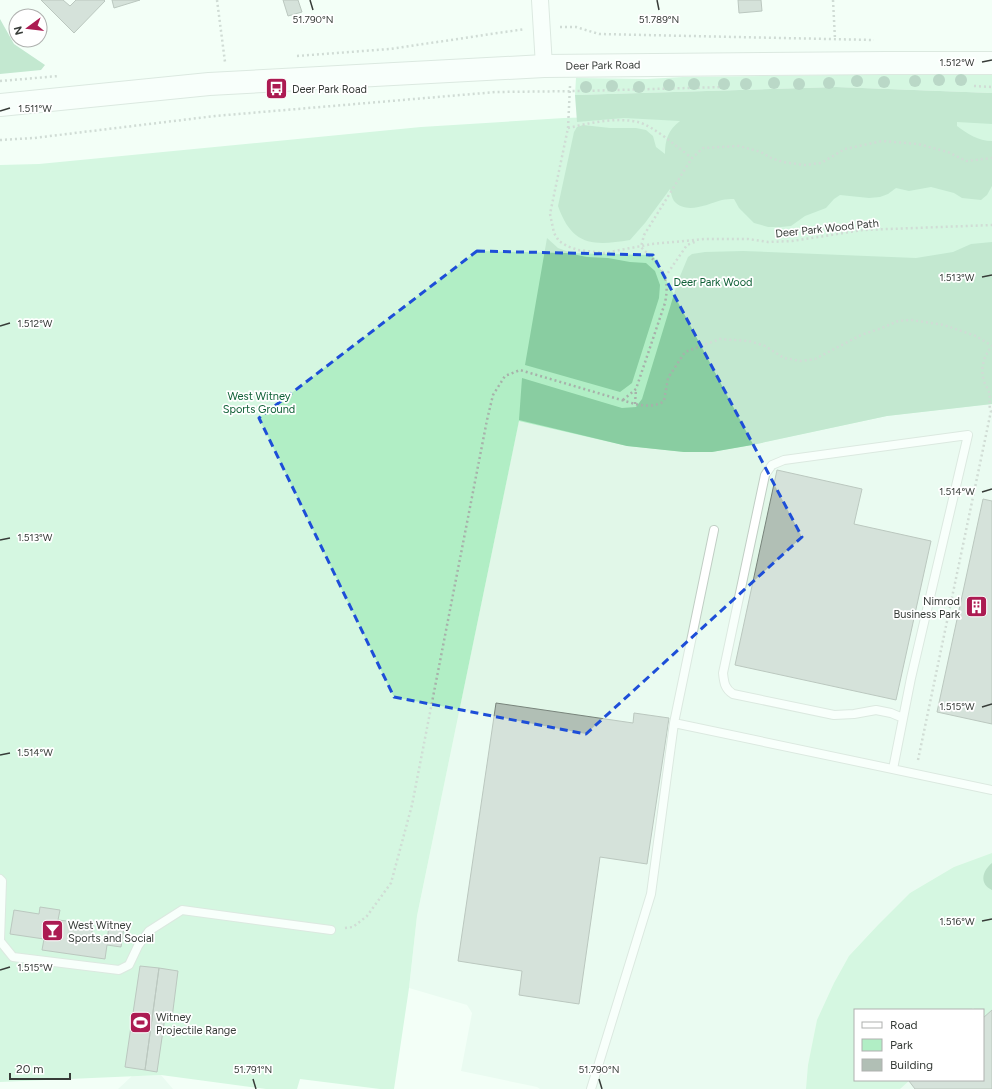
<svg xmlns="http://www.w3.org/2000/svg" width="992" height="1089" viewBox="0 0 992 1089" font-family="Figtree,sans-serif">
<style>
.built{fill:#e1f7e8;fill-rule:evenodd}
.green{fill:#b1eec5}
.forest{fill:#89cda1}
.water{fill:#77ba8f}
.building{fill:#b1bfb5;stroke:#78847b}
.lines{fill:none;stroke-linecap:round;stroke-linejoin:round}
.lane-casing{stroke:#c0cec4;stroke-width:10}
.street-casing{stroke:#c0cec4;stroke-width:18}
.secondary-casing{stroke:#c0cec4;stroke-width:24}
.path{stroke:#a7b1aa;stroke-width:2.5;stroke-dasharray:2 3;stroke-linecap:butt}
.lane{stroke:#fff;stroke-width:8}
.street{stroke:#fff;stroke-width:16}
.secondary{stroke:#fff;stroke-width:22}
.tree{fill:#76a88d}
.marked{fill:none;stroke:#1d4ed8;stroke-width:3;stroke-dasharray:8 5;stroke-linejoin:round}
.ticks{fill:none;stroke:#373c38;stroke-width:1.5}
.labels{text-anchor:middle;stroke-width:3.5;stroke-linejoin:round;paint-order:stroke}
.street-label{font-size:11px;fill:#373c38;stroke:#fff}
.poi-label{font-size:11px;fill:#373c38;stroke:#fff;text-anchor:start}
.park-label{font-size:11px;fill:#106037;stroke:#fff}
.ticks-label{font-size:10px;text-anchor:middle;fill:#373c38;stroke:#fff;stroke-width:3.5;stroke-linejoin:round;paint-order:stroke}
</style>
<rect width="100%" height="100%" fill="#f3fff7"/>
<path class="built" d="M992,404V1089H540L537,1087L461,1071L472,1013L467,1005L409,988L417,916L519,420L627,446L684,452H712L752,445L888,416ZM855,1010H983V1080H855Z
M161,1075L173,1089H118L132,1076Z"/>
<path class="green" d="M992,73V93L836,87L575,95L576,78L647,79L683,77Z
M772,112L992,120V404L887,416L752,445L712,452H684L627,446L519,421L417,916L409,988L394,1089H380L300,1079L297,1089H266L161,1075L0,1082V165L39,164L421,127L564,118Z
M992,853V1010L983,1018V1010H975L973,1008L971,1010H855V1080H910L900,1089H806L808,1065L817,1020L834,983L849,956L878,925L910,893L954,867Z"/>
<path class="forest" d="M0,19L14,44L45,65L41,70L0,74Z
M836,87L992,93V124L957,122V126C968,134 978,141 992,141V186L987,195L981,200L962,198L954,193L931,187L909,191L896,188L888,194L880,197L869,198L840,195L834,199L826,208L805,216L791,226L781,227H768L754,223L739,208L734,199C730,199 726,199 722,200C708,204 686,215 674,201C672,198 671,193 670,189L645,223L630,240C593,246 572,246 558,206L574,132L577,127L583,125L610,128H636L646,130L653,136L656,147L665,154C665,140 668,130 680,121L624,118L577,122L575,95Z
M547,238L558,248L577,255L587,257L608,258L630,262L646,263L655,271L660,285L659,298L632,383L620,392L525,365Z
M992,242V404L887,416L752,445L712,452H684L627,446L519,420L522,378L622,408L636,407L642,399L678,281L688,257L692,254L705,252L743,251L916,258L953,252L971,244Z"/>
<path class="water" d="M992,863V890C979,884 982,871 992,863Z"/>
<path class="building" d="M41,0H63L70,6L76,0H104L105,1L74,33Z
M112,0H140L114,8Z
M283,0H298L302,12L288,16Z
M738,0H761L762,11L739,13Z
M777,470L862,489L854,524L931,541L896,700L735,665Z
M983,499L992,501V724L937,712Z
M496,703L633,723L634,713L669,718L647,864L600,857L579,1004L519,995L522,971L458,961Z
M40,907L60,910L58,920L93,924L91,940L107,942L109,925L124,927L121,947L107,945L105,959L42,950L44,939L10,934L14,910L39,914Z
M140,966L159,968L145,1070L125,1067Z
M159,968L178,971L172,1018L165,1017L157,1072L145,1070Z
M992,1010V1089H915L909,1081L910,1080H983V1018Z"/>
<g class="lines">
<defs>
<path id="lane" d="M674,723L992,790
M893,769L911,678L968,435L784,460L772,465L765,475L723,673C724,683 725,689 733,694L834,715L854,714L876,710L891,713L903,718
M0,879L2,881L0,940
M0,941L13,957L119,970L129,965L138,946L149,931L182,910L331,930
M591,1089L651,894L674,723L714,530"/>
<path id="street" d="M540,0L544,66"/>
<path id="secondary" d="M0,105L209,84L544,66L887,63H992"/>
</defs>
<use href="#lane" class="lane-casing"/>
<use href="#street" class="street-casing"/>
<use href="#secondary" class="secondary-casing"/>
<path class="path" d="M217,0L225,62
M833,0L835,39
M560,27H576L599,34L874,40
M297,56L390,49L525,29
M0,81L59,76
M570,86L568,128L550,214L554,233L559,241L567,246L578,250L604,253L652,244L705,239H748L768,242L792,241L863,230L992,225
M974,86L992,87
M568,128C590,123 615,117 638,122C654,126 678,148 692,158
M0,140L34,138L215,116L496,92L582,91L723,87
M665,277L687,245L697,241
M623,400L636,389L665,303C671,273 660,267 641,247L644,235L692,158L703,148L739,146L761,152L771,158L783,162L804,165L821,163L845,149L882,141L918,144L948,152L966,161L992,158
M635,404L636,389
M918,760L991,411C988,405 991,398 989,392C988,388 985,385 984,381C980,367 984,356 992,346
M345,928L353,927L367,916L391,883L412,805L487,420L493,395L505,376L520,370L635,404C645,406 656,407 664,401L668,378L685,352L720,339L749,341L765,346L784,358L801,361L815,359L861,335L882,328L898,321L911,320L944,325L976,336L992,346"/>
<use href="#lane" class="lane"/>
<use href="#street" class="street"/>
<use href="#secondary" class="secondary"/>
</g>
<g class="tree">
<circle cx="939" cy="80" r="6"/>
<circle cx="961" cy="80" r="6"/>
<circle cx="857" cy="81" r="6"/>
<circle cx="915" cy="81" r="6"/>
<circle cx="884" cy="82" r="6"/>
<circle cx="774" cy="83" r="6"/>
<circle cx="829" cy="83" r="6"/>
<circle cx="694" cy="84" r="6"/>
<circle cx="724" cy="84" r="6"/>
<circle cx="746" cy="84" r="6"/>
<circle cx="799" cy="84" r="6"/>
<circle cx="669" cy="85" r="6"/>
<circle cx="612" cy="86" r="6"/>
<circle cx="586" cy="87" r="6"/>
<circle cx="639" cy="87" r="6"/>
</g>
<path d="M0 0H992V1089H0ZM477,251L653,255L802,537L586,734L394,697L259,418Z" fill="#f3fff7" fill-opacity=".55" fill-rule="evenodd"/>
<path class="marked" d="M477,251L653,255L802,537L586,734L394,697L259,418Z"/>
<path class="ticks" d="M310,0L313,10M657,0L659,10M982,62L992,60M0,111L10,108M982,277L992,275M0,326L10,323M982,492L992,489M0,540L10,538M982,707L992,704M0,755L10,753M982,921L992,919M0,970L10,967M253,1079L256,1089M599,1079L602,1089"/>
<defs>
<symbol id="bus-square" viewBox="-11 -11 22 22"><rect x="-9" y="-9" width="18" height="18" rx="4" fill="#ac1b52" stroke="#fff"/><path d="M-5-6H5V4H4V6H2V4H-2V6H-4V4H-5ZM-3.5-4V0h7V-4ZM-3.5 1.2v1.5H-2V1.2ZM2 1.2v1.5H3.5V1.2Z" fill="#fff"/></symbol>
<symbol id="building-square" viewBox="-11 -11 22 22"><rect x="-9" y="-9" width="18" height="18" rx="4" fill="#ac1b52" stroke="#fff"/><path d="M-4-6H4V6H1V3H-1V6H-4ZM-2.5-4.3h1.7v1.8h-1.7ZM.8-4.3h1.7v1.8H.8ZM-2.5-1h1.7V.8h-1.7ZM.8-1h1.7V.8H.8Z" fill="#fff"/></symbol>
<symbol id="bar-square" viewBox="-11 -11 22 22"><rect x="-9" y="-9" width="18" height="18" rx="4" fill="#ac1b52" stroke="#fff"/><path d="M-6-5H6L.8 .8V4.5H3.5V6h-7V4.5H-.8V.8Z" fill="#fff"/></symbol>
<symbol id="stadium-square" viewBox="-11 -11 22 22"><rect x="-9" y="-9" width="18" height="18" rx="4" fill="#ac1b52" stroke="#fff"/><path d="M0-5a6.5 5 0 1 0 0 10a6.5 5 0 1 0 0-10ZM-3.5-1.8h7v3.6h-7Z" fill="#fff"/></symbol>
</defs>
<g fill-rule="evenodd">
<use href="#bus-square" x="264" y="76" width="25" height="25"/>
<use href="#building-square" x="964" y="594" width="25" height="25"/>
<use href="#bar-square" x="40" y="918" width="25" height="25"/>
<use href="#stadium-square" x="128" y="1010" width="25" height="25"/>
</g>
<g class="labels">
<g class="street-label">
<text transform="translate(603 65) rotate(-1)" y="4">Deer Park Road</text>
<text transform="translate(827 228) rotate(-6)" y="4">Deer Park Wood Path</text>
</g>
<g class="poi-label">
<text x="292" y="93">Deer Park Road</text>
<text x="960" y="605" text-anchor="end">Nimrod<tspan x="960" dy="13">Business Park</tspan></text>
<text x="68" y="929">West Witney<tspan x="68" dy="13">Sports and Social</tspan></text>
<text x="156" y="1021">Witney<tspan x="156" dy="13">Projectile Range</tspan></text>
</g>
<g class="park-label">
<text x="713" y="286">Deer Park Wood</text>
<text x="259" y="400">West Witney<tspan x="259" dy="13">Sports Ground</tspan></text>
</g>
</g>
<g class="ticks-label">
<text x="313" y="23">51.790°N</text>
<text x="659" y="23">51.789°N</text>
<text x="957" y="66">1.512°W</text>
<text x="35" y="112">1.511°W</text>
<text x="957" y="281">1.513°W</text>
<text x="35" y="327">1.512°W</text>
<text x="957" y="495">1.514°W</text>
<text x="35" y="541">1.513°W</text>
<text x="957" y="710">1.515°W</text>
<text x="35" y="756">1.514°W</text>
<text x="957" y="925">1.516°W</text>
<text x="35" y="971">1.515°W</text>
<text x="253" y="1073">51.791°N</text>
<text x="599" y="1073">51.790°N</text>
</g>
<rect x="854" y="1009" width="130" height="72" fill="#ffffff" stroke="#afb1af"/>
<rect x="862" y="1022" width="20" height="6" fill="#ffffff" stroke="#afb1af"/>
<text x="890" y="1029" font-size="12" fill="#373c38">Road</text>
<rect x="862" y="1039" width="20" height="12" fill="#b1eec5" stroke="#afb1af"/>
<text x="890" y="1049" font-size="12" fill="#373c38">Park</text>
<rect x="862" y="1059" width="20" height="12" fill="#b1bfb5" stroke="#afb1af"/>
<text x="890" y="1069" font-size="12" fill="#373c38">Building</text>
<g transform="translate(28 28) rotate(255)"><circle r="19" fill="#ffffff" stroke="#afb1af"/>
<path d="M0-3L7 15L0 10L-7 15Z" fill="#ac1b52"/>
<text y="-6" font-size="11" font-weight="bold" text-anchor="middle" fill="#373c38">N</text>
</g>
<path d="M10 1073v6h60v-6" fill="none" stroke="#373c38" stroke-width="2"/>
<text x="16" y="1073" font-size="12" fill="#373c38" stroke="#ffffff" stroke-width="3" paint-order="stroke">20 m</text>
</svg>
